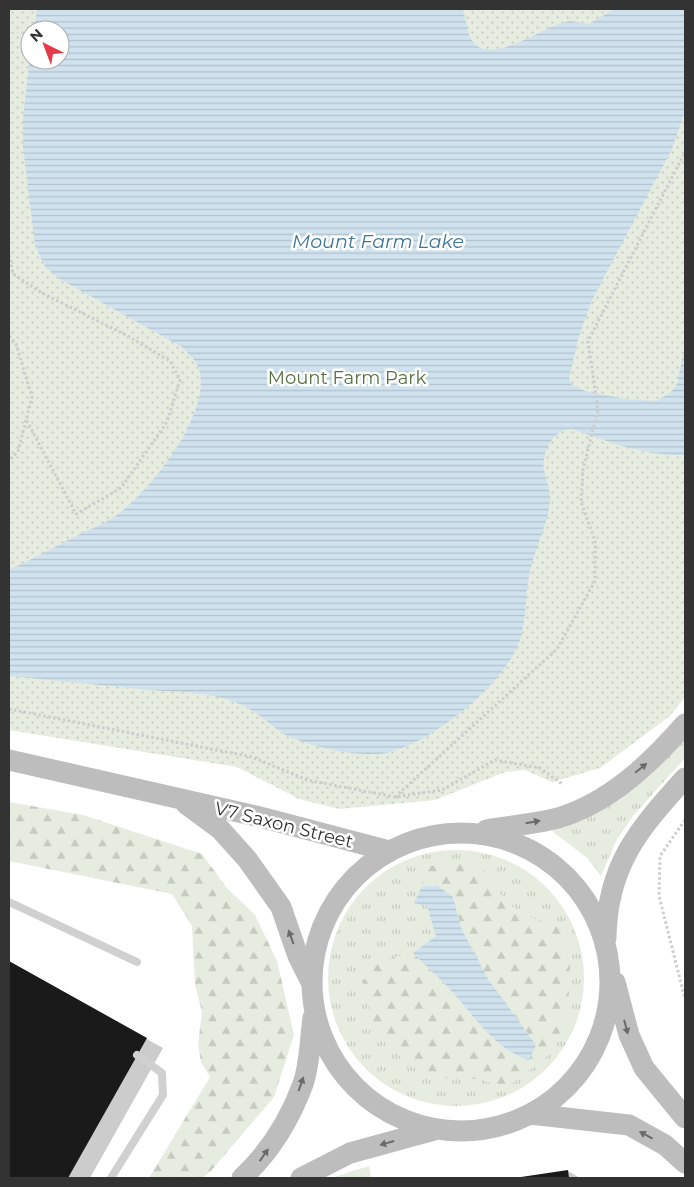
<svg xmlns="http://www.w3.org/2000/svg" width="694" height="1187" viewBox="0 0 694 1187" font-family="Montserrat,sans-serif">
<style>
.grass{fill:url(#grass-tufts)}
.forest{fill:url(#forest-firs)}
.park{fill:url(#park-dots);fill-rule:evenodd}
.water{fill:url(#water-rules)}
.shadow{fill:#0003}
.building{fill:#1a1a1a}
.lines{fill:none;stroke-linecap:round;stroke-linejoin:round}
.path{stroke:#cdcdcd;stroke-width:3;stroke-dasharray:2.5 2.5;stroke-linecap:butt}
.lane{stroke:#d0d0d0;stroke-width:8}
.secondary{stroke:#bdbdbd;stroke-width:21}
.oneway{fill:#6a6a6a}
.labels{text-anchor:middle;stroke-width:5;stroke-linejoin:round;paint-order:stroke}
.park-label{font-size:18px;fill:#56703f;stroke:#fff}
.street-label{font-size:18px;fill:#333;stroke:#fff}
.water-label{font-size:19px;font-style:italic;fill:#3f7597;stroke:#fff}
</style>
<defs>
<pattern id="grass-tufts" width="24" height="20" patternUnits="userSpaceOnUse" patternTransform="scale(1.25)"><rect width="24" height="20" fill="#e6ecdf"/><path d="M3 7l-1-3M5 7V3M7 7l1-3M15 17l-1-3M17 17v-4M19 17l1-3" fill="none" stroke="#c6cbc0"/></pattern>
<pattern id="forest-firs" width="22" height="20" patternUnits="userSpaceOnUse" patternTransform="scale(1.25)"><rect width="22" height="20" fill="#e6ecdf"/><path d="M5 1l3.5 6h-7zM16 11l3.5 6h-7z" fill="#c6cbc0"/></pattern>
<pattern id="park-dots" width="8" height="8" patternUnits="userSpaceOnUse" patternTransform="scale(1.25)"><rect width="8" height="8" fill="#e6ecdf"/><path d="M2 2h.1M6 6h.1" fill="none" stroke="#c6cbc0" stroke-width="1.8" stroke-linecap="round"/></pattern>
<pattern id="water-rules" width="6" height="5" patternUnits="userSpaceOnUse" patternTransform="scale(1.25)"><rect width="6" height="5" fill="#cfe2ee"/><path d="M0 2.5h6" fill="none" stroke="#b2c2cd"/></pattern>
</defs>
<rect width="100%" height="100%" fill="#fff"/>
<path class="grass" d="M685,735V758L633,816L616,841L601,876L587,858L552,831L613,800Z
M328 978a128 128 0 1 1 256 0a128 128 0 1 1-256 0Z"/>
<path class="forest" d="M9,802L83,815L202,854L226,887L255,915L277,961L294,1035L274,1097L210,1172L202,1178H149L210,1077L201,1062L198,1044L202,1012L195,985L192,926L172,894L9,861Z
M478,860C504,903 512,914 561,927L570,963L568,1015L551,1053L506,1088L479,1079H449L412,1067L386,1044L373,1021L363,982L372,963L413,953L446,985L536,1045L488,979L461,928L453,897L438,886H422L423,867Z
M369,1166L371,1178H335L337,1176Z"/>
<path class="park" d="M9,9H685V697L670,716L600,768L552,782L525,770L505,772L435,800L339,809L299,799L237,767L9,730ZM30,30H60V60H30Z"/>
<path class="water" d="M37,9H463C466,19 466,33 473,42C493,67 547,23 570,21C576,21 583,24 589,24L614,9H685V111L672,149L592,300L578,339L569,378L572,385L585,391L625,399L656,401L671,392L677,384L685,346V455C644,456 610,442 572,429C557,430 549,441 545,454C539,471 552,485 550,501C548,523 536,546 531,567C524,592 528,618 519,643C502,686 431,744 386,753C361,758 306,746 284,734C271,726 261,715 248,708C215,690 177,693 141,689C97,685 53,680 9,676V570C33,559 56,546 80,534C91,529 104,524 114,517C148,495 218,407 197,364C193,358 187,352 182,347L58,278L44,265L35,245L23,147V118L30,57V60H60V30H34Z
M422,886H438L453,897L461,928L488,979L536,1045L529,1060C493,1049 472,1012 447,986C436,975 424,964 413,953L436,936L427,906L414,903Z"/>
<path class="shadow" d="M9,963L163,1048L90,1178H9Z
M568,1171L580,1178H522Z"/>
<path class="building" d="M9,961L147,1038L68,1178H9Z
M568,1170L569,1178H521V1177Z"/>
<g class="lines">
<path class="path" d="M9,255L13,274L42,293L126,335L170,361L180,380L167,422L121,488L76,514L26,419
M9,336L16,344L32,397L18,451L9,461
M9,709L252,757L307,780L395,797L442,790L495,760L540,768L562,784
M395,797L557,649L595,581V541L581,502L583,469L598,410L588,341L685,152
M685,820L660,856L659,896L685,999"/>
<path class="lane" d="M9,902L137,962
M111,1178L163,1095L162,1073L137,1055"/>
<path class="secondary" d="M9,760L256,816L389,851
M186,804L220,829L247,859L281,907L298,956L311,982
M486,830C510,826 535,824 558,818C609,803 651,763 685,724
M312 982a149 149 0 1 1 298 0a149 149 0 1 1-298 0Z
M606,938C607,865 639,829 685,778
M615,982L629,1035L644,1068L685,1118
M530,1114L629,1125L665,1145L685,1163
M242,1178C270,1152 290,1119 303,1084C310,1064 310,1039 313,1018
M301,1178L350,1153L434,1130"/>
</g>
<defs><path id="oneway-solid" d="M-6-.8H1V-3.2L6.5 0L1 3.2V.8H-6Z" transform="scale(1.25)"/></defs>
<g class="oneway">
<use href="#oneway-solid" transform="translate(641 768) rotate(-39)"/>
<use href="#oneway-solid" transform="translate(533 822) rotate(-10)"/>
<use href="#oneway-solid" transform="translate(291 937) rotate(-110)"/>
<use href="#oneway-solid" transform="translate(626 1027) rotate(75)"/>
<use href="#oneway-solid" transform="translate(301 1084) rotate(-71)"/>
<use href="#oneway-solid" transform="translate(646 1135) rotate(-152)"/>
<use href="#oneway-solid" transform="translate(387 1143) rotate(164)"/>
<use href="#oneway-solid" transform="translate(264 1155) rotate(-55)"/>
</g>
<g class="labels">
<g class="park-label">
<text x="347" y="384">Mount Farm Park</text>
</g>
<g class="street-label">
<text transform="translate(284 825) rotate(14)" y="6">V7 Saxon Street</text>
</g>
<g class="water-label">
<text x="378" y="248">Mount Farm Lake</text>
</g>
</g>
<rect width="694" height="1187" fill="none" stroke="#333333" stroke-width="20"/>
<g transform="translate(45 45) rotate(318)"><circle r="24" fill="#ffffff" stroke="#adadad"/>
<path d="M0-4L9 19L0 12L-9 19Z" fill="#e63946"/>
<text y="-8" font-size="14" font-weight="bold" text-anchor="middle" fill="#333333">N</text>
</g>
</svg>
